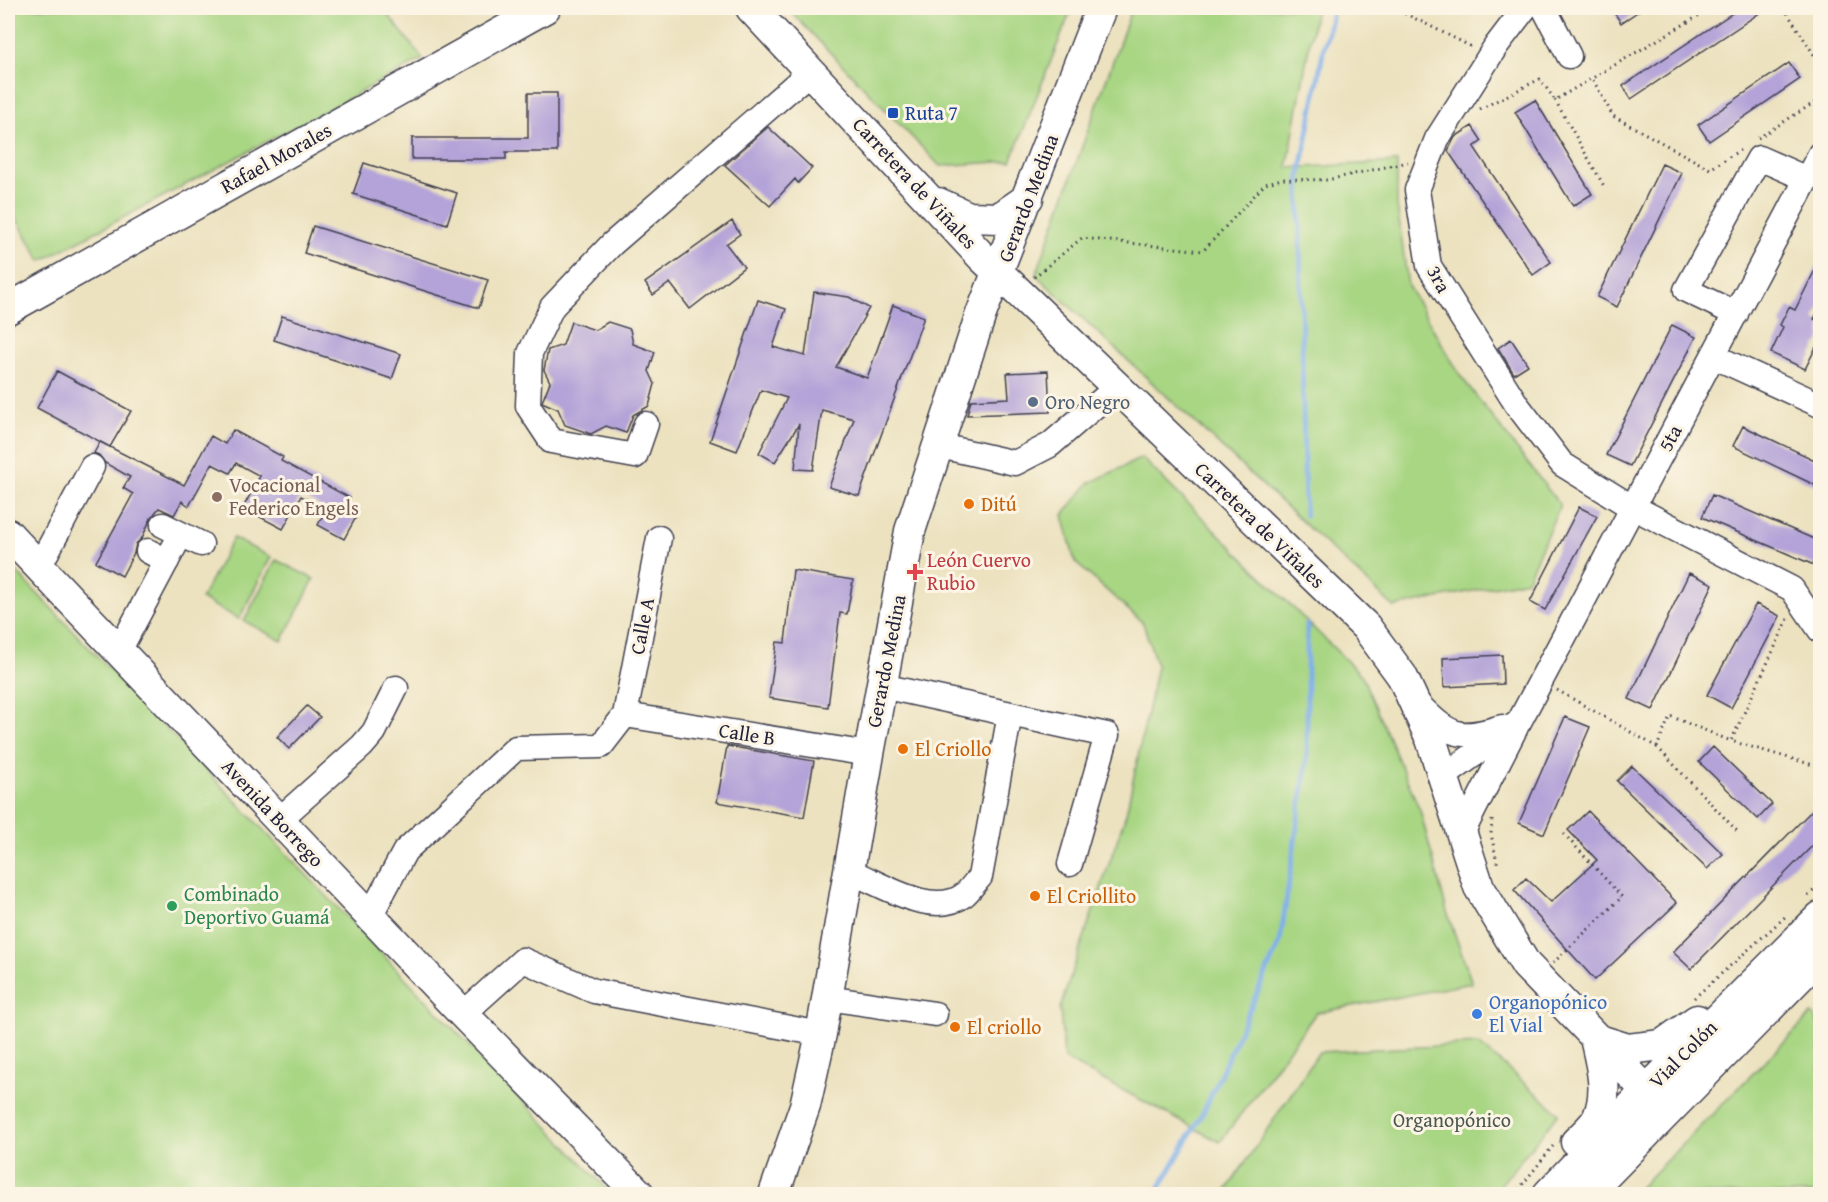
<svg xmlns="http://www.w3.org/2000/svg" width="1828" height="1202" viewBox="0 0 1828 1202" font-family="'Gentium Book Plus',serif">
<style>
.green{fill:#a8d683;stroke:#657c5f;stroke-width:1.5}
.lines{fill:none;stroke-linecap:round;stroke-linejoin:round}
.stream{stroke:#7eaee9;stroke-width:5}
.building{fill:#b3a3d8}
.minor-casing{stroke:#403f4f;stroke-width:27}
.major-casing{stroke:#403f4f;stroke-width:33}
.path{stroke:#403f4f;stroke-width:3;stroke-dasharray:1.5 4.5;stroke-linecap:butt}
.minor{stroke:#fff;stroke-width:24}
.major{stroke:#fff;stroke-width:30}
.transit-dot{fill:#1a4fb4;stroke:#fcf5e5;stroke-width:2}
.service-dot{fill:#5c6f8a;stroke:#fcf5e5;stroke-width:2}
.education-dot{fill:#8d6e63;stroke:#fcf5e5;stroke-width:2}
.food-dot{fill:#e8710a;stroke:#fcf5e5;stroke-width:2}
.health-dot{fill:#e0444e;stroke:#fcf5e5;stroke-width:2}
.leisure-dot{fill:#2e9e5b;stroke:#fcf5e5;stroke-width:2}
.shop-dot{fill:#3f7fe0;stroke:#fcf5e5;stroke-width:2}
.labels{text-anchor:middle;stroke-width:6;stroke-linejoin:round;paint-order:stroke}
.transit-label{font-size:20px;fill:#164399;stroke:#fcf5e5;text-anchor:start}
.street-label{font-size:20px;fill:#22223b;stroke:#fcf5e5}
.service-label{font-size:20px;fill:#4e5e75;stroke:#fcf5e5;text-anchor:start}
.education-label{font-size:20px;fill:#785e54;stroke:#fcf5e5;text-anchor:start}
.food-label{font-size:20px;fill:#c56008;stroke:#fcf5e5;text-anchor:start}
.health-label{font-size:20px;fill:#be3a42;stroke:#fcf5e5;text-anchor:start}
.leisure-label{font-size:20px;fill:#27864d;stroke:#fcf5e5;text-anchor:start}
.shop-label{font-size:20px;fill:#366cbe;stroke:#fcf5e5;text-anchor:start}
.park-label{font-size:20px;fill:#4a5851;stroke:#fcf5e5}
</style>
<rect width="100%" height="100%" fill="#fcf5e5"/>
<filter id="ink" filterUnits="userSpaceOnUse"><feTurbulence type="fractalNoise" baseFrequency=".0167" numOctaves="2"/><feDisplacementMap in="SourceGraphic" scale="12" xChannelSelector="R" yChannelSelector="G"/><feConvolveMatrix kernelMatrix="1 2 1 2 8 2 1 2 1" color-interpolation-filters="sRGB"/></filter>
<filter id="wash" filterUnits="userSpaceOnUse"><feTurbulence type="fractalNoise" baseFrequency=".008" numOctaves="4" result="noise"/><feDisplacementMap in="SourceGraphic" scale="24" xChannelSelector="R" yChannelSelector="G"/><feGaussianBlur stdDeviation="1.35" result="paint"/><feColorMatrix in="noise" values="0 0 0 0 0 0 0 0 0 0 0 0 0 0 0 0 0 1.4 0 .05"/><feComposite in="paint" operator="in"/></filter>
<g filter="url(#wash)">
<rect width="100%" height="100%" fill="#ece2c0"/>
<path class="green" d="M8,8H383L423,59L41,261L8,204Z
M787,8H1072L1011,161L940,166Z
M1132,8H1316L1287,168L1397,162V205L1408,286L1460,375L1560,505L1527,580L1394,607L1036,275Z
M1142,458L1362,676L1420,810L1447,912L1472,983L1316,1013L1220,1142L1064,1059L1060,1008L1126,814L1157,666L1143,623L1075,562L1063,515L1089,483Z
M233,538L271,557L239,619L201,599Z
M276,560L314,579L282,641L244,621Z
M8,563L612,1194H8Z
M1812,1014L1820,1026V1194H1633Z
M1479,1044L1559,1113L1493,1194H1224L1319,1052Z"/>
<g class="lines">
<path class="stream" d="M1305,515L1299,181L1324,47L1334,8
M1156,1194L1204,1111L1280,942L1307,760V624"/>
</g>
<g id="blocks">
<path class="building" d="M1611,8H1643L1621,23Z
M1740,8H1767L1631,99L1623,86Z
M1789,63L1800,79L1709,141L1698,125Z
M528,93H557V152H506V159H412V138H528Z
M1535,100L1592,194L1573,206L1515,112Z
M1472,126L1482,141L1474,147L1551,262L1533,275L1448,151L1455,137Z
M768,127L812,168L798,183L795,179L770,206L725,165Z
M364,163L457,193L447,224L353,194Z
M1662,164L1682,173L1617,307L1597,297Z
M732,221L740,234L726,244L744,267L690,309L670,283L653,295L645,283Z
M313,226L488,280L479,308L304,253Z
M1821,258V306L1814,319L1821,323V337L1805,369L1771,353L1783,327L1780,325L1789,307L1795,310Z
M814,292L849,297L869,308L836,367L867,378L893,305L924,317L859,496L829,487L854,419L822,410L813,470L795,469L799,424L775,462L759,453L787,398L761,390L737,451L710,441L758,300L786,309L773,347L805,356Z
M282,316L401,354L392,379L274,340Z
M571,322L595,330L608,322L630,329L633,344L655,352L649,371L655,384L649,406L633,415L626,433L606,426L591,434L565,425L558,409L542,402L550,382L544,370L548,350L563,345Z
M1672,325L1696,337L1630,466L1606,455Z
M1511,339L1528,365L1514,374L1498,348Z
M57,371L131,411L110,447L37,408Z
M1048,371L1050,412L967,415L971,400L1009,398L1007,373Z
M1743,426L1821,463V488L1733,446Z
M233,430L283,457L281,461L350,498L343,511L356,517L344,539L318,525L326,509L301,496L283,529L243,508L260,476L236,463L230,473L212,464L189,506L182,501L174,515L159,508L151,518L142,538L136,544L134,553L122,576L96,562L133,494L123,488L130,477L105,463L99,455L94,453L100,442L184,485L211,436L225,444Z
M1712,495L1821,542V568L1702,517Z
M1579,507L1597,516L1545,610L1530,602Z
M793,570L853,580L847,614L840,613L828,707L769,698L777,642L785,643Z
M1689,573L1713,584L1653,710L1629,699Z
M1756,604L1780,616L1731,708L1707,695Z
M1502,655L1503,684L1444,687L1443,658Z
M307,706L320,717L289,749L277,737Z
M1565,717L1590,727L1544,834L1519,823Z
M727,746L814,761L804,817L717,802Z
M1713,747L1772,804L1758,819L1699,762Z
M1632,766L1723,854L1707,869L1617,781Z
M1821,801V837L1691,969L1673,952Z
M1588,811L1677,903L1595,980L1514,890L1526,878L1551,902L1597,860L1568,830Z"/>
</g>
</g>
<g filter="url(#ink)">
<use href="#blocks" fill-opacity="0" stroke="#403f4f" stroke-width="1.5"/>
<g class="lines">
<defs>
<path id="minor" d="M1525,8L1496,46L1437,139L1417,190L1429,266L1517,405L1562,464L1625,503L1792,589L1820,630
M1544,8L1569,56
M1736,314L1686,290L1759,158L1807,179
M1713,356L1820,405
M646,424L635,456L551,441L528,406L530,353L552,307L612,244L811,71
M936,445L1015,463L1050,445L1117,387
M163,525L201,544
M148,551L167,561
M39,567L92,467
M119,651L181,534
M882,686L1107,735L1070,864
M1420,706C1451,737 1460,740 1502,727
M625,715L869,754
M1443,777L1519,722L1820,154
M279,820L362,746L374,732L396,688
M1462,833L1516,727
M849,871C880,883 932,919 964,895C970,890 975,882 980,877L1010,714
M370,916L405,851L516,748L601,746L625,715L659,538
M827,998L935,1014
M463,1014L523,960L594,991L821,1034"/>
<path id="major" d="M751,8L982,257L1366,627L1402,676L1431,739L1479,887L1526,965L1666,1111
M938,203L969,217L999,218L1028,198
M8,309L545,8
M8,534L463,1014L639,1194
M1596,1039L1628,1049L1662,1045L1697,1020
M1576,1142C1583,1135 1594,1126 1598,1117C1609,1091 1601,1064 1595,1038
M774,1194L805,1106L821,1034L869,754L910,531L981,314L1101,8
M1548,1194L1646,1091L1820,917
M1587,1194L1820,956"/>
</defs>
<use href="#minor" class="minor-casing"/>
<use href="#major" class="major-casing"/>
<path class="path" d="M1394,8L1472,47
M1784,8L1820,64
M1593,80L1613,116L1710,169L1740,150
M1555,100L1604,186
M1480,109L1540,79L1555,100L1712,8
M1758,138L1820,99
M1034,277L1082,238L1203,251L1265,184L1281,179L1327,180L1408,162
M1788,619L1731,741L1820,767
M1557,690L1657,747L1670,716L1731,741
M1657,747L1737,831
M1492,820L1491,834L1498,866
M1808,896L1820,885
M1553,963L1622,897L1564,834
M1694,998L1785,917
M1515,1194L1553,1146"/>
<use href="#minor" class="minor"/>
<use href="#major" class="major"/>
</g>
</g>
<rect class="transit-dot" x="887" y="107" width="12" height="12" rx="3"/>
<circle class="service-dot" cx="1033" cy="402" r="6"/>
<circle class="education-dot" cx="217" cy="497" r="6"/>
<g class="food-dot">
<circle cx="969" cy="504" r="6"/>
<circle cx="903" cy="749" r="6"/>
<circle cx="1035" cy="896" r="6"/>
<circle cx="955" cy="1027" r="6"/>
</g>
<path class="health-dot" d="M912 563h6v6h6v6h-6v6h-6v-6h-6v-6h6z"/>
<circle class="leisure-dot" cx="172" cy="906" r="6"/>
<circle class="shop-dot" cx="1477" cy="1014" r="6"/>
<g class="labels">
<g class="transit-label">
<text x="905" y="120">Ruta 7</text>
</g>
<g class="street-label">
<text transform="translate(276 158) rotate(-29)" y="7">Rafael Morales</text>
<text transform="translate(915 183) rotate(47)" y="7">Carretera de Viñales</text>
<text transform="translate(1028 198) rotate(-69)" y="7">Gerardo Medina</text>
<text transform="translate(1439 279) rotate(62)" y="7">3ra</text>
<text transform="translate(1670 438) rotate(-62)" y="7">5ta</text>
<text transform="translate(1260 525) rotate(44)" y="7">Carretera de Viñales</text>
<text transform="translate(642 626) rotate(-79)" y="7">Calle A</text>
<text transform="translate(886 661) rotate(-79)" y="7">Gerardo Medina</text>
<text transform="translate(747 734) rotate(9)" y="7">Calle B</text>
<text transform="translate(273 813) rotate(47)" y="7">Avenida Borrego</text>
<text transform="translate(1683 1054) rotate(-45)" y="7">Vial Colón</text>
</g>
<g class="service-label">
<text x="1045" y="409">Oro Negro</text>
</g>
<g class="education-label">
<text x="229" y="492">Vocacional<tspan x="229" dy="23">Federico Engels</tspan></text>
</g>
<g class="food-label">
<text x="981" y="511">Ditú</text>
<text x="915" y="756">El Criollo</text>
<text x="1047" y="903">El Criollito</text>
<text x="967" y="1034">El criollo</text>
</g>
<g class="health-label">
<text x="927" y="567">León Cuervo<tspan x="927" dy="23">Rubio</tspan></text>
</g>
<g class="leisure-label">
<text x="184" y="901">Combinado<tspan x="184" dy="23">Deportivo Guamá</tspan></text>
</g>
<g class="shop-label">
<text x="1489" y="1009">Organopónico<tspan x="1489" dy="23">El Vial</tspan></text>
</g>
<g class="park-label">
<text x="1452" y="1127">Organopónico</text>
</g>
</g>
<rect width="1828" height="1202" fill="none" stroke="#fcf5e5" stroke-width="30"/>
</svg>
